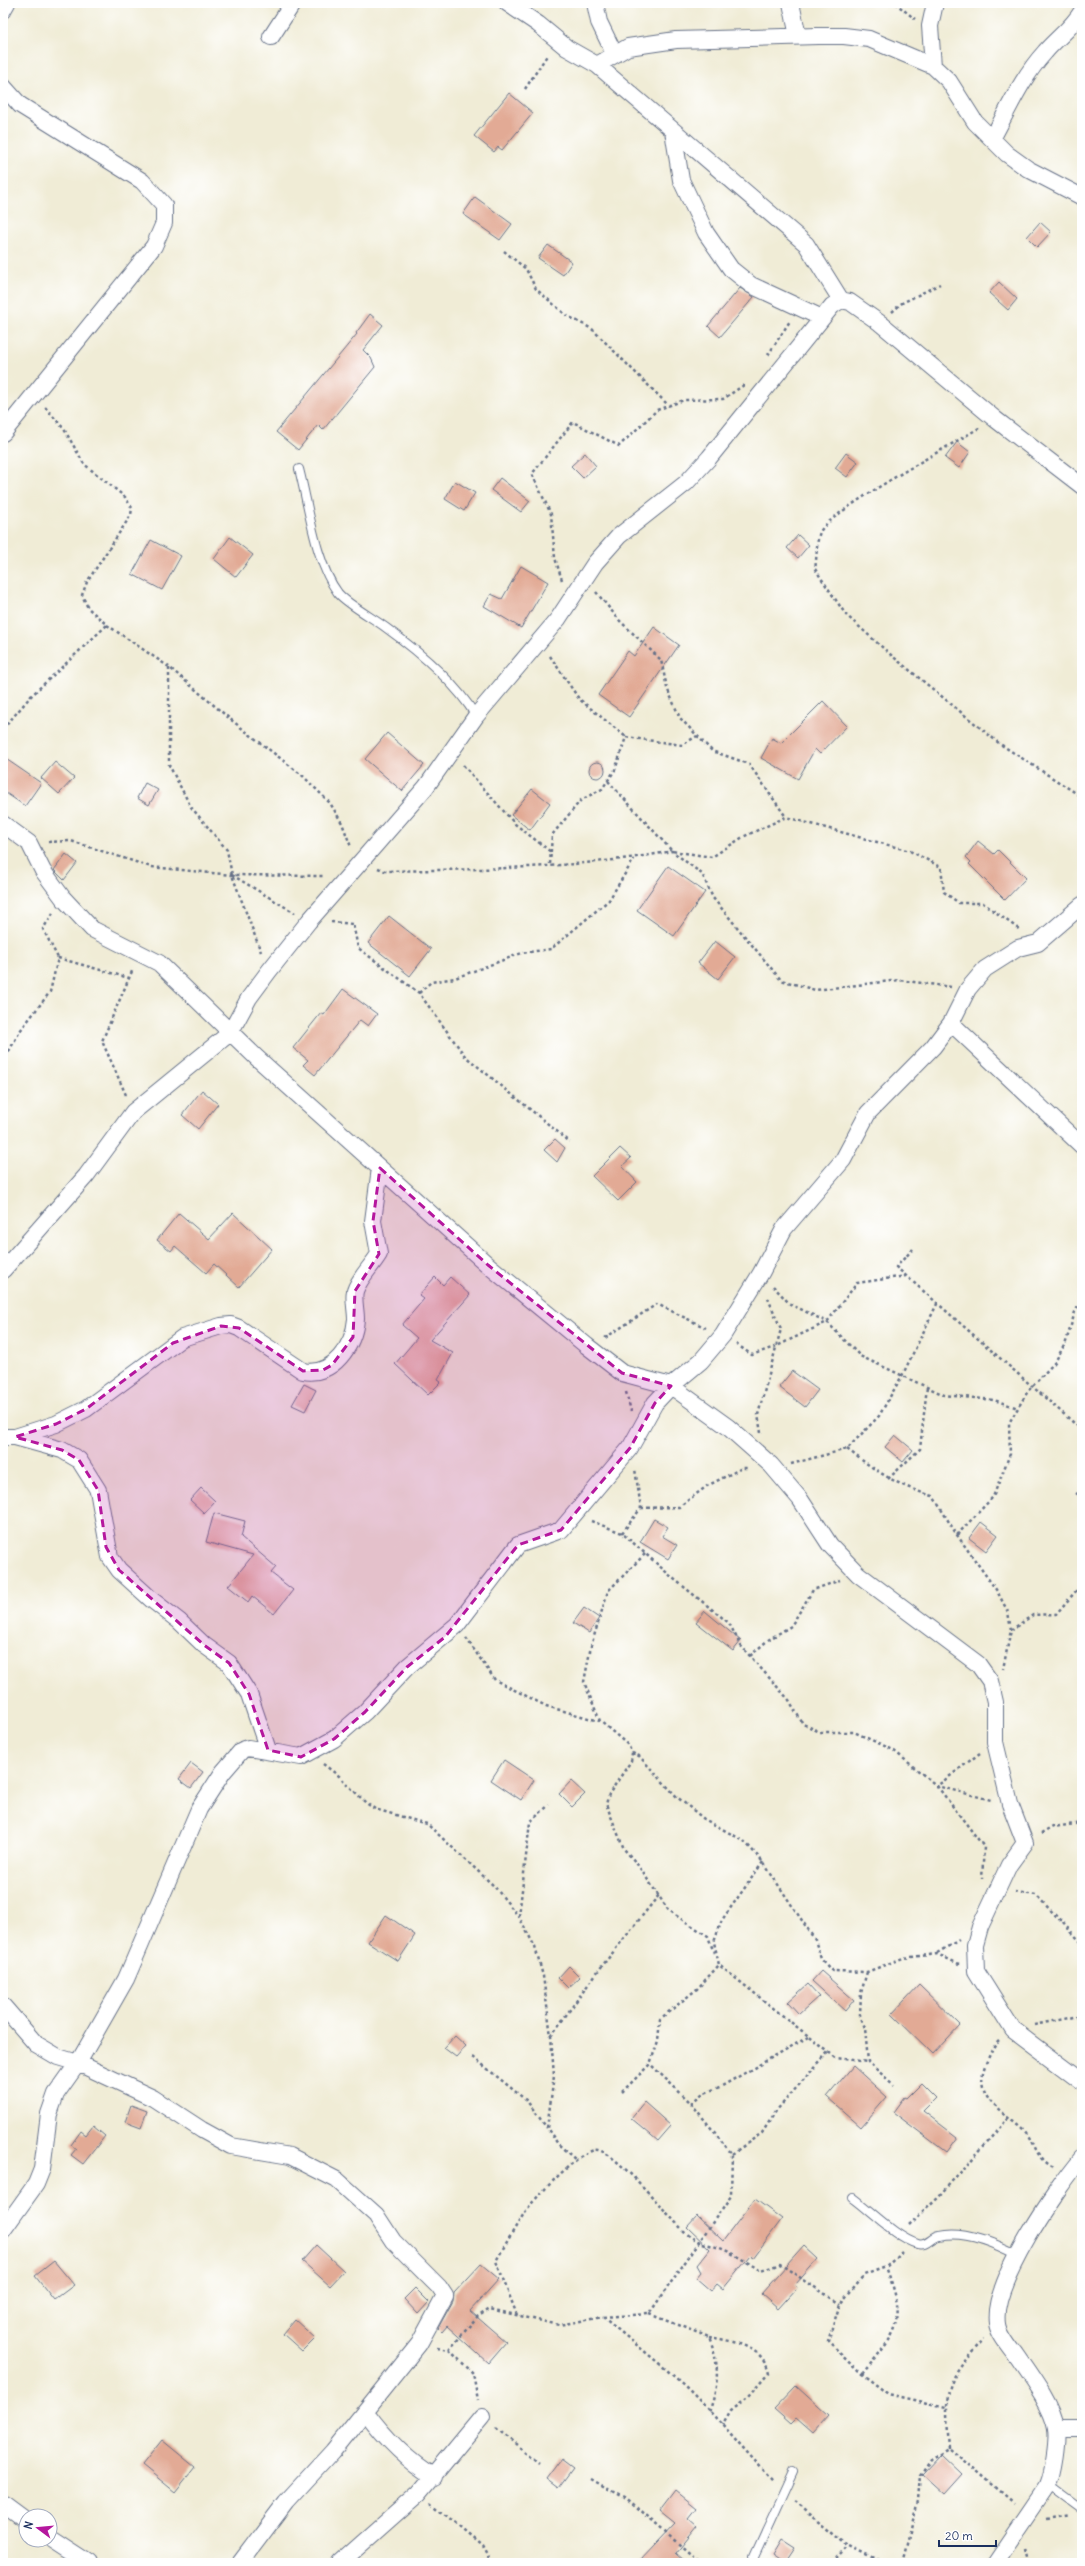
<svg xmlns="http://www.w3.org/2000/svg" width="1085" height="2566" viewBox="0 0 1085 2566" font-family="Delius,sans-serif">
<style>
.building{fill:#e2aa95}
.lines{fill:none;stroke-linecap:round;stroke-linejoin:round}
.lane-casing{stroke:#667188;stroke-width:10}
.street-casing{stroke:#667188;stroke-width:18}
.path{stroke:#667188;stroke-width:2.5;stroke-dasharray:3 3;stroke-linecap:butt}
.lane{stroke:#fff;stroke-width:8}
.street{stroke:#fff;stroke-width:16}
.marked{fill:#b5179e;fill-opacity:0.2;stroke:#b5179e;stroke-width:3;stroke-dasharray:8 5;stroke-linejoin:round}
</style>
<rect width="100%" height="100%" fill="#fff"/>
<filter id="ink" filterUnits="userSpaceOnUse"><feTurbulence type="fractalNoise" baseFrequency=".025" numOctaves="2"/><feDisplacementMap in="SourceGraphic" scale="8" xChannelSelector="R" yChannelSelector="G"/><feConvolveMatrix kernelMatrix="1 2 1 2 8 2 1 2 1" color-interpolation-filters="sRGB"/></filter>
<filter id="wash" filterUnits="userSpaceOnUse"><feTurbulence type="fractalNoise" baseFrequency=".012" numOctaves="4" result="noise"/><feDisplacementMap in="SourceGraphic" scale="16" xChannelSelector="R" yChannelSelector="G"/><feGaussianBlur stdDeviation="0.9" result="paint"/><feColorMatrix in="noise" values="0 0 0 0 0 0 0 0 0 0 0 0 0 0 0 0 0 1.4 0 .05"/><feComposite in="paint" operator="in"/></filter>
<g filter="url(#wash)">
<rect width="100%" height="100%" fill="#f0ecd6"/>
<g id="blocks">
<path class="building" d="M509,93L533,113L502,150L498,147L494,152L474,136Z
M475,197L512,224L500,240L463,214Z
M1040,222L1051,232L1037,247L1027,237Z
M548,245L572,262L563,275L538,258Z
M999,282L1017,299L1008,310L989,293Z
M740,288L754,297L720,337L708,326Z
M370,314L383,325L363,350L371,358L375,367L323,430L318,425L298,450L276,432L357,334L356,333Z
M957,442L970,452L959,468L945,458Z
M585,453L596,466L583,478L571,466Z
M846,453L858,462L847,477L835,468Z
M500,478L530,501L521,512L491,490Z
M455,481L475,493L464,511L445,499Z
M798,535L809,545L798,558L787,548Z
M230,537L253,555L236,577L214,559Z
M151,540L181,556L162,590L132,574Z
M521,566L548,582L521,628L484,606L491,594L502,599Z
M654,627L679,645L629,717L598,695L628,651L634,656Z
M823,701L847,726L820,754L815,749L798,779L761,758L772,738L781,743Z
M387,733L424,765L402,791L365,759Z
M3,757L41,783L25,806L3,791Z
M55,762L74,778L59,794L41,778Z
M589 770a8 8 0 1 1 16 0a8 8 0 1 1-16 0Z
M145,783L158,790L149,805L137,798Z
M532,789L550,803L530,830L511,815Z
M978,841L994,854L998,850L1026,878L1005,900L969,864L971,862L966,857Z
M66,854L77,863L64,880L54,870Z
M668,866L705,892L674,936L637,910Z
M389,916L431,949L410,976L368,943Z
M715,941L735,957L718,979L698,963Z
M343,989L377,1014L368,1026L360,1020L315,1075L303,1065L308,1060L293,1048L321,1013L324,1015Z
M202,1090L218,1104L198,1129L182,1115Z
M555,1139L565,1148L557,1162L544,1150Z
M620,1148L631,1158L622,1166L637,1182L618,1201L592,1176Z
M179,1213L209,1239L233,1213L272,1249L239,1287L214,1264L206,1273L175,1246L171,1251L157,1240Z
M435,1277L443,1285L450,1277L470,1295L430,1340L453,1353L438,1380L441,1382L428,1395L395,1364L417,1338L402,1325L424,1299L419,1295Z
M792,1371L818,1390L805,1407L779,1387Z
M304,1384L316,1390L305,1411L292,1405Z
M895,1435L913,1450L903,1462L885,1447Z
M201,1488L215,1501L204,1513L190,1500Z
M214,1513L245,1521L241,1537L276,1567L271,1573L293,1590L274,1614L252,1596L248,1602L228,1586L253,1555L206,1542Z
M654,1519L668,1527L662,1536L677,1545L668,1559L640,1542Z
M981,1522L998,1535L986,1551L969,1538Z
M584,1608L599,1618L589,1633L573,1623Z
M705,1611L741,1641L733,1651L696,1622Z
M504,1760L534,1780L521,1800L491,1780Z
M191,1763L203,1772L191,1788L179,1779Z
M571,1781L585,1794L572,1807L559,1794Z
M386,1915L415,1935L398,1961L368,1942Z
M569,1966L580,1977L568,1988L558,1978Z
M821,1971L854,2000L845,2011L812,1981Z
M808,1984L819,1996L799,2014L788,2002Z
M919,1985L960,2025L933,2054L892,2014Z
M455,2036L466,2046L456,2057L444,2048Z
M853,2066L887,2097L861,2127L827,2097Z
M921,2083L936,2098L923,2111L957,2137L946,2152L893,2112L904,2097L906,2098Z
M644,2102L671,2126L658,2141L631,2118Z
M131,2105L147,2111L141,2128L125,2122Z
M93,2126L105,2136L83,2164L71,2155L76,2149L71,2145L81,2131L86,2135Z
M755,2199L782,2219L753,2258L750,2256L723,2289L717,2284L711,2291L696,2278L701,2272L697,2265L710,2249L687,2227L697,2216L723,2241Z
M316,2245L344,2271L330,2286L302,2261Z
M804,2246L818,2259L795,2285L797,2288L778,2309L761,2294Z
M54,2261L74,2285L54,2300L35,2276Z
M481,2264L499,2279L470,2311L506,2342L488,2363L447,2326L442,2332L438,2328L453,2301L454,2293Z
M415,2288L429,2302L418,2314L404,2299Z
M295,2320L315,2338L302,2351L283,2334Z
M796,2386L829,2416L813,2434L796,2419L791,2424L774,2409Z
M162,2440L195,2467L175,2492L142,2465Z
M941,2454L962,2474L944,2494L922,2474Z
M561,2459L573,2468L558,2488L546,2479Z
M675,2491L696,2508L688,2518L697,2526L675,2553L686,2563H637L674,2524L659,2512Z
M781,2539L795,2548L785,2563L772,2554Z"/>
</g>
</g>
<g filter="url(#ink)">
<use href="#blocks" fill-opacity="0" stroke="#667188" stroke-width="1"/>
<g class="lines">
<defs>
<path id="lane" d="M299,469C309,507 315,562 338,593C347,604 373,618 385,627C417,650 455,682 476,716
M853,2198C871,2211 897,2238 918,2244C927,2247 931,2237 939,2236C964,2230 997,2244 1018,2255
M1048,2485L1082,2510
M754,2563V2557L793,2472"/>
<path id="street" d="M507,3L538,24L567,48L597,65L806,244L841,300L850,302L880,323L995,419L1082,486
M595,3L599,22L614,53
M791,3L798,36
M3,10L7,3
M271,37L293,3
M597,65L628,47L676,40L818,36H844L869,39L933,66L949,81L975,122L1007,154L1028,169L1082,197
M933,66L930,26L935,3
M3,86L20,105L142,181L164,205V223L154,246L3,433
M673,131L681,180L706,233L731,269L751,285L822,318
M992,139C1008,110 1022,77 1045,52C1058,37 1072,28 1082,11
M3,824L29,843L43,871L63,898L92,929L159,963L257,1058L488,1265L587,1346L622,1373L671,1386L728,1427L771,1465L800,1499L830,1545L858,1574L978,1664L990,1681L995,1702V1742L1010,1804L1025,1843L1009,1865L980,1927L975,1945L976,1971L1013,2030L1082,2082
M951,1023L1082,1146
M3,1270L86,1176L133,1112L230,1033L249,998L269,971L309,921L426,787L476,716L558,619L595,563L619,536L686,483L709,458L832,306L841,300
M3,1437H15L56,1424L86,1409L182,1338L221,1326L231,1325L239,1328L303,1371C333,1377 354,1345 356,1319C356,1310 353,1299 355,1291C359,1278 372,1266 379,1254L373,1221L380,1168
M15,1437L62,1450L79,1460L98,1490L110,1557L119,1570L152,1600L179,1621L204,1645L229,1663L249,1694L268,1750
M3,2006L36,2044L58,2057L78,2063L153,2098L202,2130L231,2146L290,2156L337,2180L376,2215L393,2241L439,2287L445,2296L419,2344L333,2451L286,2502L240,2563
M3,2230L36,2184L42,2169L49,2114L56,2094L78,2063L126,1979L199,1809L223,1772L242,1750L248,1748L301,1757L334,1739L365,1712L407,1667L457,1625L518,1545L561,1530L630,1448L655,1403L671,1386L701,1361L723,1335L761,1273L784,1229L843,1160L868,1113L933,1047L951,1023L968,989L985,969L1018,948L1038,943L1082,905
M366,2412C385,2438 406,2460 434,2477
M1056,2428H1082
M3,2504L26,2521
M50,2537L90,2563
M340,2563L419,2493L482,2417
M995,2563L1048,2485C1053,2473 1058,2442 1056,2428C1053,2406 1028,2373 1015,2354C1009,2346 998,2333 997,2323C991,2283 1056,2189 1082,2158"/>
</defs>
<use href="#lane" class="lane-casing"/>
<use href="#street" class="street-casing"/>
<path class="path" d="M895,3L915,19
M525,89L548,54
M504,251L526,269L536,289L566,315L592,329L669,406
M892,312L902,303L940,284
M768,355L790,321
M45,407L64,429L84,464L125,497L132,508L131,515L87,582L82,595L88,608L107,625L169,667L230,719L303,776L330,803L342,823L351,847
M979,428C953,444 830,511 820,532C816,542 817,558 815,569L846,615L891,655L1000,744L1082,797
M562,580L555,558L551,514L532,474L573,422L619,446L657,410L684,400L723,399L744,385
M596,592L620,621L661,660L667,688L680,718L712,751L749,764L786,817
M550,656L579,699L626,737
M169,668V765L191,807L227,850L232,875L261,952
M3,729L31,696L107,625
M463,765L515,824L551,852
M608,781L672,851L712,857L743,837L786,817L910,851L941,867L944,892L959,903H983L1020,930
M48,842L71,841L151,867L232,875L325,876
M550,864L552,835L581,800L602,789L615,770L626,737L682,745L697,736
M378,868L385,871C480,869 578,869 672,851L702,874L713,898L781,980L815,990L899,980L951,987
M232,875L295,913
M331,922L353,924L358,948L419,993L465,1056L570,1142
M58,958L129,978
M419,993L431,982L455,978L522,953L551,949L609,900L634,859
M3,1062L20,1031L50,992L58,958L43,929L53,913
M126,1095L102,1041L133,969
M913,1249L896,1267L1082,1430
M773,1286L790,1304L827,1322L860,1356L944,1395L994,1400L1018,1408
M605,1338L657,1304L706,1328
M736,1344L752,1355L777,1346L827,1322L857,1283L906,1276
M626,1392L631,1411
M761,1433L758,1415L781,1329L767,1296
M847,1449C876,1471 897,1486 933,1496L957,1535L997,1591L1008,1612L1011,1630L1003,1669
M791,1464L847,1449L879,1416L903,1374L937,1304
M888,1479L920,1449L927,1387
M1076,1493L1082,1497
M641,1508L679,1507L707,1486L742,1468H747
M591,1521L622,1533L674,1579L729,1623L741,1646L789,1700L803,1724L820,1732H854L893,1750L937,1786L991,1800
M622,1533L641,1508L635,1469
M957,1535L993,1497L1010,1454L1009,1423L1028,1391L1055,1362L1066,1342L1075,1312L1082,1299
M645,1554L608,1591L591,1646L584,1682L600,1721L628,1745L632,1753L631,1761L609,1794L606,1804L624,1849L637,1864L669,1911L708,1936L714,1953
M1011,1630L1033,1615L1056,1614L1082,1584
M466,1638L495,1680L546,1706L599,1721
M750,1656L768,1640L791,1626L813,1590L840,1580
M632,1753L639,1756L677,1797L704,1819L744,1841L763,1862L815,1940L821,1959L832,1971L867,1972L903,1958L937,1954L959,1964
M980,1753L937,1786L984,1847L982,1879
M323,1764L339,1776L366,1803L375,1809L427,1824L494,1886L519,1917L535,1947L543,1976L551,2036L554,2076L547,2128L558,2144L576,2160
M1041,1834L1053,1827L1082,1823
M763,1862L722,1920L714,1942L719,1965L836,2058L868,2062
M1015,1892L1036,1895L1082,1943
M519,1916L530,1822L549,1805
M937,1953L959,1940
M867,1972L861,1993L860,2015L865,2028L868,2062L894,2085
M1034,2025L1082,2015
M551,2036L598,1971L659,1895
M999,2040C993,2045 990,2055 987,2061C970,2098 1002,2108 1024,2129C1036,2141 1035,2160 1053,2167
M473,2057L527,2101L547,2128
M622,2092L650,2064L658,2041L660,2019L697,1989L719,1965
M691,2103L702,2094L722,2086L808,2037
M732,2154L762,2133L776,2111L829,2051
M909,2225L939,2197L1009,2117
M902,2252L886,2267L864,2275L840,2304L828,2341L862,2374L888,2394L946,2407
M649,2314L709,2337C720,2363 719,2386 709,2412
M517,2315L496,2261C507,2242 518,2221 531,2204C542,2192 583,2147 598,2150C618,2154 667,2215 684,2231C699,2246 710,2243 727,2251C739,2257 750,2264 761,2271L780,2264L840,2304
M603,2317L649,2314L731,2196L732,2154L691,2103L650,2064
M709,2337C732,2341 764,2346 769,2373L749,2396L731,2410L722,2425
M437,2348L449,2350L477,2317L490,2309L559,2325L603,2317C631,2341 660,2363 687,2388C718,2418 744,2452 774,2482
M449,2350L473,2373L478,2400
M862,2374C898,2331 908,2324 886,2267
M496,2428L539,2463
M949,2448C945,2389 943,2384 984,2339
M591,2479L624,2498L700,2563
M794,2501L848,2545L885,2563
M431,2504L482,2546L491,2563
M1045,2520L1068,2516
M1026,2550L1029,2563
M832,2563L848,2545
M902,2563L918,2502L920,2475L931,2459L949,2448L1014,2504"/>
<use href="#lane" class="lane"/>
<use href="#street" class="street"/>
</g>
</g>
<path class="marked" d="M380,1168L488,1265L622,1373L671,1386L655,1403L630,1448L561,1530L518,1545L445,1637L407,1667L365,1712L334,1739L301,1757L268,1750L249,1694L229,1663L204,1645L119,1570L106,1547L98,1490L79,1460L62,1450L15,1437L56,1424L86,1409L173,1343L221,1326L239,1328L303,1371L323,1370L332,1365L353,1337L355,1291L379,1254L373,1221Z"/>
<rect width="1085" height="2566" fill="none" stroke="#fff" stroke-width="16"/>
<g transform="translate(38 2528) rotate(286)"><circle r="19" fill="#ffffff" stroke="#a4acbf"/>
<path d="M0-3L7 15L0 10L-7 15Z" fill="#b5179e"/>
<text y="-6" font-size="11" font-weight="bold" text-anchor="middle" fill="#1b2f5e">N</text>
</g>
<path d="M939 2540v6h57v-6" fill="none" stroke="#1b2f5e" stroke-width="2"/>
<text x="945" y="2540" font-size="12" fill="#1b2f5e" stroke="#ffffff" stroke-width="3" paint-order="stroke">20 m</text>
</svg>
